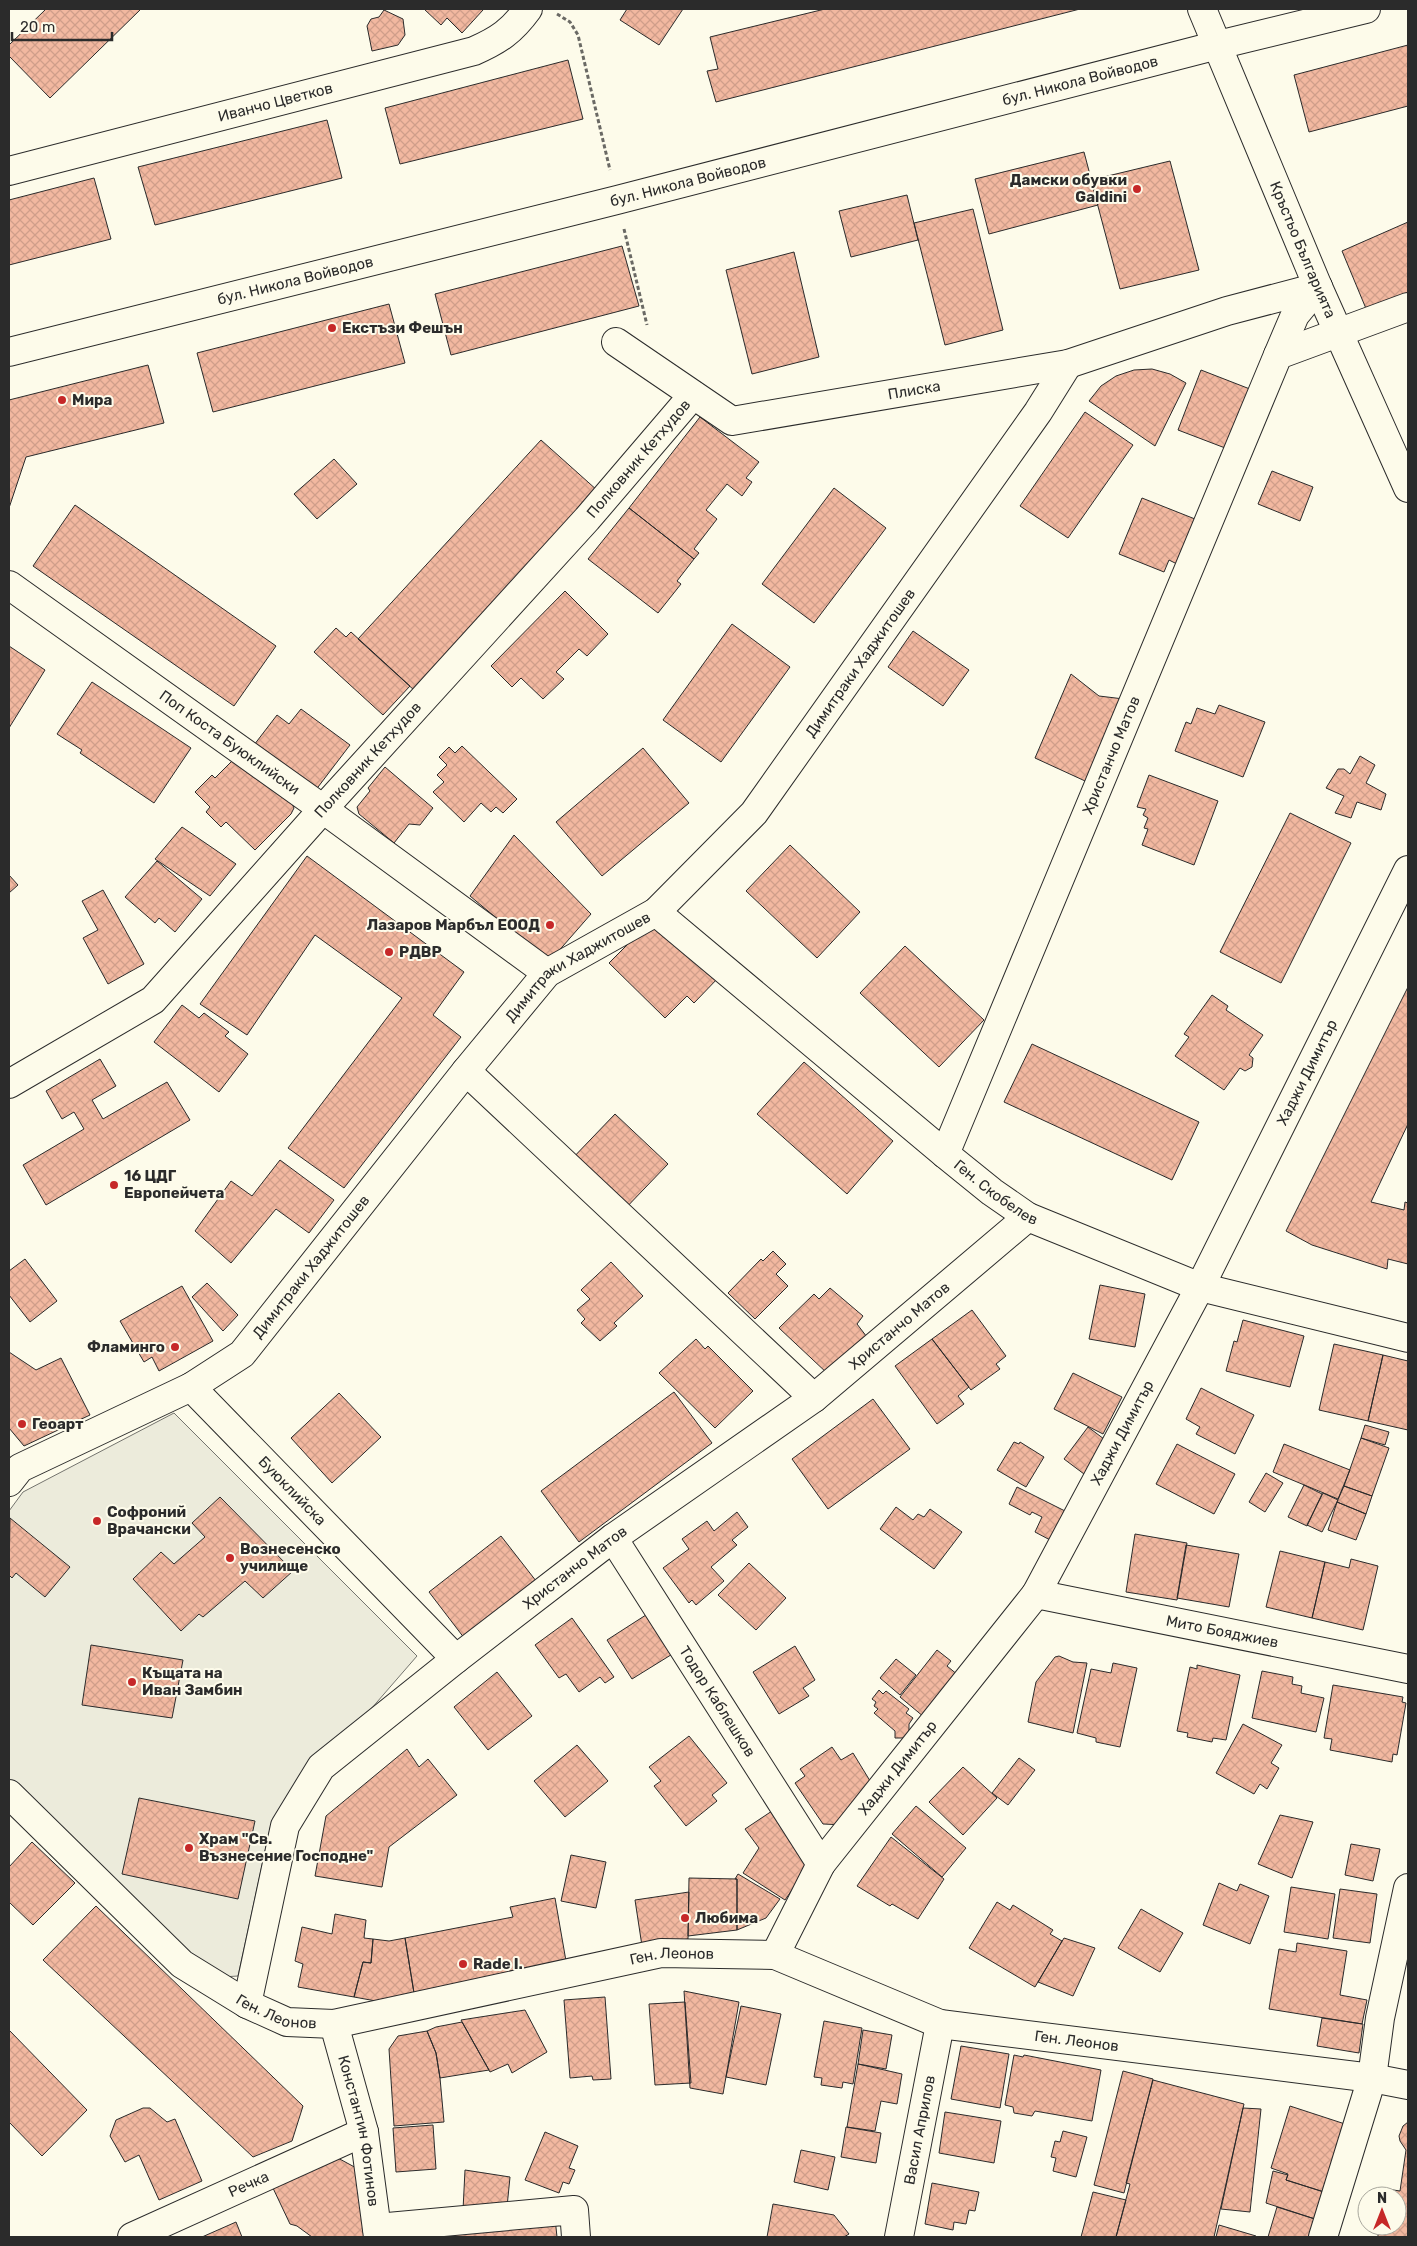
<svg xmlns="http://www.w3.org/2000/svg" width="1417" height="2246" viewBox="0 0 1417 2246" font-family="Rubik,sans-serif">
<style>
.park{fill:#ecebdb;stroke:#74746e}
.building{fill:url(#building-cross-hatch);stroke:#2b2b2b}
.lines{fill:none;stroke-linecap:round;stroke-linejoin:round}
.minor-casing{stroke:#2b2b2b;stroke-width:30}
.path{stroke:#6a6964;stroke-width:3;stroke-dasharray:4 2.5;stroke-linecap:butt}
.minor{stroke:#fdfbea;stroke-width:28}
.poi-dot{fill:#c62828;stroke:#fdfbea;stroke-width:2}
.labels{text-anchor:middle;stroke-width:4;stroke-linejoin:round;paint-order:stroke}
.street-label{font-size:15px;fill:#2b2b2b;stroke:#fdfbea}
.poi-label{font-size:15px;font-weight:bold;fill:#2b2b2b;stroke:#fdfbea;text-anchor:start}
</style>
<defs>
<pattern id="building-cross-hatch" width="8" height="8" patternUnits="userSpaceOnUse" patternTransform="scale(1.25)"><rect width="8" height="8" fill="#f2b8a0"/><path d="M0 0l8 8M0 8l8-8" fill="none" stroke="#d09e8a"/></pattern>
</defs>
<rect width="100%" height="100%" fill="#fdfbea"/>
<path class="park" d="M174,1413L417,1656L271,1824L238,1976L206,1978L9,1782V1511L23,1492Z"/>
<path class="building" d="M46,9H141L50,98L9,56V45Z
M424,9H483V10L462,33L447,18L441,25Z
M627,9H683L659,45L620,20Z
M825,9H1080L716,102L707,71L718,69L710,37Z
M384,10L403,19L405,35L398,45L372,51L367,26L371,19L379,17Z
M1408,45V106L1309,132L1294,75Z
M568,60L583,119L400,164L385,108Z
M327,120L342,178L155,225L138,167Z
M1084,152L1098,205L989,234L975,179Z
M1170,161L1199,270L1120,289L1091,180Z
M94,178L111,239L9,265V200Z
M907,195L918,240L851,257L839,211Z
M973,209L1003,330L945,345L914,223Z
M1408,222V293L1367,311L1342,251Z
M622,246L639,306L451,355L435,294Z
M794,252L819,357L752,374L726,270Z
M389,304L405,363L213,412L197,353Z
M148,365L164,423L26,457L9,508V400Z
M1152,369L1170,374L1186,383L1155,446L1089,401L1101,386L1116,376L1134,370Z
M1201,370L1255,391L1233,451L1178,430Z
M1085,412L1133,445L1068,538L1020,506Z
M700,417L759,462L746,478L752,482L742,496L727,484L706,510L717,519L694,549L699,553L694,559L629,508Z
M541,440L598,491L415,691L358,639Z
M334,459L357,484L317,519L294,494Z
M1272,471L1313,487L1300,521L1258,504Z
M834,488L886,528L814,623L762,584Z
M1142,498L1195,519L1177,564L1169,560L1164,572L1119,554Z
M75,505L276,646L234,706L33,566Z
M629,508L694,559L677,581L681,584L658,613L588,559Z
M565,591L608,634L587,656L579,649L556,672L564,679L543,699L521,678L512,687L491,666Z
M732,624L790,667L721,762L663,720Z
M336,628L346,637L351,632L410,686L383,715L314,652Z
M913,631L969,670L943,706L888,667Z
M9,646L45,670L9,728Z
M1071,674L1099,696L1132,700L1096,786L1035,758Z
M92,682L191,748L154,803L80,753L82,750L57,734Z
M1219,705L1265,722L1243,777L1175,751L1186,722L1191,724L1197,708L1215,714Z
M301,709L350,745L315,791L254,745L277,715L289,724Z
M462,746L517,799L503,813L496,807L491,812L481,803L464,822L433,792L444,782L437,775L447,765L439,757L449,747L455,753Z
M643,748L689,803L602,876L556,822Z
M1360,756L1375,765L1366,783L1386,794L1381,810L1357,802L1351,818L1335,813L1344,796L1326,788L1338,769H1344L1350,774Z
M236,757L291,801L294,808L291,814L255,850L226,822L221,827L206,812L210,807L195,792L212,775L215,778Z
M385,767L433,808L420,825L409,824L394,843L359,814L357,807L370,791L368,788Z
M1149,775L1218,801L1194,865L1142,845L1148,829L1144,828L1148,818L1143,815L1146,809L1137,807Z
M1290,813L1351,843L1281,983L1220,952Z
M182,827L236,864L210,896L155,859Z
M514,835L591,914L549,962L470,896Z
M790,845L860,912L817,958L746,891Z
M307,856L464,972L433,1015L461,1037L344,1188L288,1148L402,998L315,935L247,1035L200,1004Z
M157,861L202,899L175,932L159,918L155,923L125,897Z
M9,875L18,885L9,893Z
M103,890L144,964L108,984L83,938L98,930L82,901Z
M658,914L720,976L694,1003L687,996L665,1018L609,963Z
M905,946L984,1020L939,1067L860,993Z
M1408,987V1124L1371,1202L1404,1210L1405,1202L1408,1203V1264L1388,1259L1387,1269L1312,1245L1286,1231Z
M1212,995L1228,1006L1226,1010L1263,1035L1249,1055L1253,1058L1252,1067L1245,1071L1240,1068L1224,1090L1175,1056L1189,1037L1184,1034Z
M182,1005L199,1018L204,1013L229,1032L225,1036L248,1054L219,1092L154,1042Z
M1032,1044L1199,1122L1172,1180L1004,1102Z
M100,1059L116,1086L92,1100L103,1119L167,1082L190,1120L46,1205L23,1165L84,1129L74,1112L62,1119L46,1091Z
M804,1062L893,1141L847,1194L757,1114Z
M615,1114L668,1164L621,1213L568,1163Z
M280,1160L334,1200L309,1233L276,1209L231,1263L195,1231L231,1181L252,1196Z
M773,1251L786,1264L776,1274L788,1286L755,1319L728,1293L761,1259L763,1261Z
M25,1259L57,1301L30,1322L9,1295V1271Z
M611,1262L643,1296L614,1323L617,1326L600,1341L581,1323L585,1319L577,1310L590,1299L581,1290Z
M207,1283L238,1315L223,1331L192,1297Z
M1100,1285L1145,1294L1135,1347L1089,1339Z
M182,1286L213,1341L159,1371L152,1357L144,1362L120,1321Z
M830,1288L863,1316L857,1324L870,1341L828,1374L779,1328L814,1294L819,1299Z
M972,1310L1006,1356L996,1364L1000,1369L971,1390L932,1339Z
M1243,1320L1304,1336L1290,1387L1226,1371L1234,1341L1237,1342Z
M696,1339L705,1349L708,1346L753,1391L715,1428L659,1373Z
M932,1339L969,1387L958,1396L964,1404L937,1424L895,1366Z
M1334,1344L1383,1355L1368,1421L1319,1410Z
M9,1352L36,1370L61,1358L90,1415L24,1446L9,1428Z
M1383,1355L1408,1361V1430L1368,1421Z
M1073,1373L1122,1397L1103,1434L1054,1409Z
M1201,1388L1254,1415L1235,1454L1196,1434L1200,1427L1186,1419Z
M674,1392L712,1443L579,1542L541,1491Z
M339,1393L381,1437L332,1483L291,1438Z
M873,1399L910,1449L828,1509L792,1459Z
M1365,1425L1389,1432L1385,1445L1361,1438Z
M1088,1427L1108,1442L1084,1474L1064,1459Z
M1361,1438L1389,1448L1372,1496L1344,1486Z
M1014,1442L1019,1444L1020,1442L1044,1457L1026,1487L997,1470Z
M1177,1444L1235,1474L1214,1514L1156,1484Z
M1284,1444L1350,1470L1338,1499L1273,1472Z
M1266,1473L1283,1483L1265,1512L1249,1502Z
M1304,1485L1322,1494L1307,1526L1288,1517Z
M1344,1486L1372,1496L1366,1514L1337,1502Z
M1017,1487L1067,1512L1052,1541L1035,1532L1042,1517L1032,1512L1030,1515L1009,1504Z
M1323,1493L1338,1500L1322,1532L1307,1525Z
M220,1497L293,1571L263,1598L245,1581L203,1617L199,1614L181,1631L133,1579L161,1552L174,1564L205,1537L192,1523Z
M1337,1502L1366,1514L1356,1540L1328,1530Z
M896,1507L913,1520L918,1514L924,1517L930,1509L962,1532L934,1569L880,1529Z
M737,1512L748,1527L732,1540L737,1545L711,1567L724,1581L696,1605L692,1600L689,1603L663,1568L689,1549L682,1539L707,1521L714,1531Z
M10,1518L70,1567L45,1597L16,1573L12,1578L9,1575Z
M1135,1534L1187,1543L1177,1600L1126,1592Z
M501,1536L540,1586L468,1643L429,1592Z
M1186,1545L1239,1554L1229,1607L1177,1598Z
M1280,1551L1325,1562L1312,1618L1266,1607Z
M1351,1559L1378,1566L1363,1630L1312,1618L1325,1562L1349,1568Z
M749,1563L786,1598L756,1630L718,1595Z
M649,1613L674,1653L632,1679L607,1640Z
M572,1618L614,1677L605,1683L600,1677L579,1692L566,1674L559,1678L535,1645Z
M91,1645L183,1660L172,1718L82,1705Z
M795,1646L815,1680L803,1688L809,1696L779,1714L753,1672Z
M937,1650L951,1661L947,1666L964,1680L930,1722L900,1697Z
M1059,1656L1073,1662L1087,1663L1073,1733L1028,1722L1036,1682L1055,1657Z
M896,1659L916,1675L900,1695L880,1678Z
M1113,1663L1137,1668L1120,1747L1096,1742V1738L1077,1733L1091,1669L1111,1673Z
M1197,1665L1240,1675L1226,1740L1213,1738L1212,1742L1187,1737L1188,1733L1177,1731L1190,1667L1197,1669Z
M1262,1671L1293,1677L1292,1684L1302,1686L1301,1693L1324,1698L1316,1732L1252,1718Z
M497,1672L532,1716L488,1750L454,1707Z
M1333,1685L1403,1697L1402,1702L1406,1703L1397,1755L1393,1754L1392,1762L1330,1750L1332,1739L1324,1738Z
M879,1690L883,1694L886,1691L909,1709L906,1713L913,1718L909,1724V1738H895V1731L874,1713L878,1709L874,1706L876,1702L872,1699Z
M1243,1724L1282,1745L1271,1763L1279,1768L1267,1789L1260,1784L1254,1794L1216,1773Z
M689,1736L727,1783L712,1795L717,1801L686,1826L654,1786L661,1781L649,1767Z
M577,1745L608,1781L565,1817L534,1781Z
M832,1747L841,1760L853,1753L875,1789L845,1825L823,1824L795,1783L805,1776L800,1769Z
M407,1749L419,1767L428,1759L457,1795L389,1847L382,1887L315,1876L326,1816Z
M1019,1758L1035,1770L1008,1805L992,1793Z
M963,1767L997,1798L963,1835L929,1802Z
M139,1798L255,1821L238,1899L122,1874Z
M916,1806L966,1848L942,1877L892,1834Z
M775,1809L812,1861L785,1900L743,1873L759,1848L745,1829Z
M1280,1815L1313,1822L1292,1878L1258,1864Z
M891,1837L944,1879L918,1919L892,1904L890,1906L857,1886Z
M32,1842L75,1883L33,1925L9,1902V1867Z
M1351,1844L1380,1849L1373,1881L1345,1875Z
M571,1855L606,1862L596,1908L561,1901Z
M738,1874L780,1899L766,1918L737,1930V1879H735Z
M689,1878L737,1879V1930L688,1936Z
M1219,1883L1237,1891L1240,1884L1269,1896L1250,1944L1203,1925Z
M1291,1887L1335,1894L1328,1939L1284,1932Z
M1340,1889L1377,1894L1370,1943L1333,1938Z
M689,1892L688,1939L642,1946L635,1900Z
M555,1898L566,1961L414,1993L405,1938L513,1917L510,1907Z
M997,1902L1010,1910L1013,1905L1053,1930L1050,1934L1062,1941L1035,1987L969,1948Z
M96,1906L303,2106L292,2141L253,2157L43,1960Z
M1141,1909L1183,1933L1160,1972L1118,1948Z
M335,1914L366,1920L364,1938L373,1939L371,1963L363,1962L354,1997L298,1987L303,1964L295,1961L302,1927L332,1934Z
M405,1938L414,1993L376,2001L354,1997L363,1962L371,1963L373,1939L389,1941Z
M1064,1938L1095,1948L1073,1996L1038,1982Z
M1297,1943L1347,1951L1340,1995L1367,2000L1362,2024L1269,2009L1279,1949L1296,1952Z
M684,1991L739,2002L723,2094L690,2088Z
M605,1997L611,2079L593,2080L592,2076L570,2078L564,2000Z
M685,2002L691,2083L655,2085L649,2004Z
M741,2006L781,2014L766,2085L726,2077Z
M525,2010L547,2052L512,2073L508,2064L490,2072L461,2020Z
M1322,2018L1363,2024L1359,2053L1317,2046Z
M824,2021L862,2028L853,2084L843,2082L842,2088L821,2085L822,2078L814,2077Z
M462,2022L489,2070L440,2078L436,2053L427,2031L436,2027Z
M9,2030L87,2110L42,2156L9,2122Z
M863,2030L892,2035L886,2069L858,2064Z
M427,2031L436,2053L440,2078L444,2122L394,2126L389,2049L398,2036Z
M961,2046L1009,2054L1000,2108L951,2099Z
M1014,2055L1023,2057L1024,2055L1101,2070L1092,2121L1035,2111L1032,2116L1014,2113L1013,2107L1005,2105Z
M858,2064L902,2074L897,2104L881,2101L875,2131L847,2127Z
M1123,2071L1153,2079L1124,2193L1094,2185Z
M1153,2080L1244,2104L1214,2237H1116L1130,2184L1126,2183Z
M1290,2106L1345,2124L1324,2192L1286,2180L1288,2174L1271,2168Z
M143,2108H150L167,2122L175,2119L202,2181L159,2200L139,2155L125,2162L110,2136L116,2120Z
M1243,2108L1261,2109L1250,2212L1221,2209Z
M945,2112L1001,2121L994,2163L939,2153Z
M1408,2122V2237H1378V2230L1374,2229V2226H1397V2196H1386L1387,2189L1400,2191L1406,2150L1400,2141L1399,2136L1403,2126Z
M433,2125L436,2169L396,2172L393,2128Z
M846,2127L881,2133L876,2163L841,2157Z
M1063,2131L1087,2137L1076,2177L1053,2171L1056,2158L1051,2157L1055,2141L1060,2142Z
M545,2132L578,2146L569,2168L575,2170L569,2184L563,2182L559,2193L525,2180Z
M801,2150L835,2157L828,2190L794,2182Z
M336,2157L360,2170L367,2237H312L297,2226L290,2224L272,2186L324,2161L326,2165Z
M465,2170L510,2177L507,2207L463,2210Z
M1273,2171L1288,2175L1286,2180L1324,2192L1315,2219L1266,2203Z
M932,2183L979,2192L975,2211L969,2210L966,2224L954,2222L953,2230L925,2224Z
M1093,2192L1126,2200L1116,2237H1081Z
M773,2204L834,2215L849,2234L844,2237H767Z
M1277,2207L1315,2219L1312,2237H1268Z
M555,2218L557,2237H439L438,2229Z
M236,2222L242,2237H202Z
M1219,2225L1256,2236L1255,2237H1216Z"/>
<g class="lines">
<defs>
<g id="minor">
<path id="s1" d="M1202,9L1318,287L1408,488"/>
<path id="s2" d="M9,171L474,51C499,40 512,31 528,9"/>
<path id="s3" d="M616,342L732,421L1068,364L1227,311L1318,287"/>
<path id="s4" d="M9,352L617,200L1218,45L1366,9"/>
<path d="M1278,355L1295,315L1318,287"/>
<path id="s5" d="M9,585L323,809L547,973"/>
<path id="s6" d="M656,912L945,1154L992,1192L1028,1217L1200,1287L1408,1338"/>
<path d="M466,1071L814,1398"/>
<path id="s7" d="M9,1084L153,1000L323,809L587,519L693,395"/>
<path id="s8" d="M945,1154L1278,355L1408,307"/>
<path id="s9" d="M191,1387L456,1659"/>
<path id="s10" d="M9,1482L20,1468L191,1387L242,1354L466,1071L547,973L656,912L754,813L1038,412L1068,364"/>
<path id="s11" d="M613,1538L821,1864"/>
<path id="s12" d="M1036,1594L1408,1669"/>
<path id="s13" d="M9,1794L182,1964L247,2004L287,2022L334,2024L661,1953L775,1955L940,2024L1372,2078L1408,2085"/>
<path id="s14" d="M775,1955L821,1864L1036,1594L1200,1287L1408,870"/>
<path id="s15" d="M247,2004L285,1826L321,1767L456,1659L613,1538L814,1398L1028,1217"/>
<path id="s16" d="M334,2024L364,2132L378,2237"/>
<path d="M377,2228L574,2210L576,2237"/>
<path id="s17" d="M132,2237L364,2132"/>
<path id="s18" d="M899,2237L940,2024"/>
<path d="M1323,2237L1372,2078L1380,2018L1408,1888"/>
</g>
</defs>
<use href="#minor" class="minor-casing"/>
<path class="path" d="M557,14L570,22L578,35L610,170
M624,229L647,325"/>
<use href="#minor" class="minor"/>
</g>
<g class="poi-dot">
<circle cx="1137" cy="189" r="5"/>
<circle cx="332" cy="328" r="5"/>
<circle cx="62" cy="400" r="5"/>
<circle cx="550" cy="925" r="5"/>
<circle cx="389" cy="952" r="5"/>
<circle cx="114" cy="1185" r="5"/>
<circle cx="175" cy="1347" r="5"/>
<circle cx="22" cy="1424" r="5"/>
<circle cx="97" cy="1521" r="5"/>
<circle cx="230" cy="1558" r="5"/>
<circle cx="132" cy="1682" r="5"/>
<circle cx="189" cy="1848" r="5"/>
<circle cx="685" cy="1918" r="5"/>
<circle cx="463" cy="1964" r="5"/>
</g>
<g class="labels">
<g class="street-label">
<text dy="5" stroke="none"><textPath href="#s4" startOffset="1105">бул. Никола Войводов</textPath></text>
<text dy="5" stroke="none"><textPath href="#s2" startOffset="275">Иванчо Цветков</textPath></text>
<text dy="5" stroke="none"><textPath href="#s4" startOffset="700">бул. Никола Войводов</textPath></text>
<text dy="5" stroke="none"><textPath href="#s1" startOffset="261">Кръстьо Българията</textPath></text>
<text dy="5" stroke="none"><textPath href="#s4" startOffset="295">бул. Никола Войводов</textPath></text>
<text dy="5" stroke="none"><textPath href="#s3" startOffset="325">Плиска</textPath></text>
<text dy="5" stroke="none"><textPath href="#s7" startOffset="894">Полковник Кетхудов</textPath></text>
<text dy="5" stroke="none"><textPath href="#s10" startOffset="1204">Димитраки Хаджитошев</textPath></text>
<text dy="5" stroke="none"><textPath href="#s5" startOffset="271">Поп Коста Буюклийски</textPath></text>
<text dy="5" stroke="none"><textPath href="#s8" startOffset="432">Христанчо Матов</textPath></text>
<text dy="5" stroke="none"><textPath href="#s7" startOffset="489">Полковник Кетхудов</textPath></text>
<text dy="5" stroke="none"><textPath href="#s10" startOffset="784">Димитраки Хаджитошев</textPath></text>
<text dy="5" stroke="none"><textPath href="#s14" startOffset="1035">Хаджи Димитър</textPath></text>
<text dy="5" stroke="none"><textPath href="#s6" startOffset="441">Ген. Скобелев</textPath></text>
<text dy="5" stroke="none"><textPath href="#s10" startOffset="379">Димитраки Хаджитошев</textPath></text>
<text dy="5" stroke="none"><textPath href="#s15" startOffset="979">Христанчо Матов</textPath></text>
<text dy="5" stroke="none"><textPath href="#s14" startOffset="630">Хаджи Димитър</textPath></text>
<text dy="5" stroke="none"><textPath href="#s9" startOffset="145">Буюклийска</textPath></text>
<text dy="5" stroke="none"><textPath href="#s15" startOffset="574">Христанчо Матов</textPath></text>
<text dy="5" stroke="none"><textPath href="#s12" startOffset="190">Мито Бояджиев</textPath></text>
<text dy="5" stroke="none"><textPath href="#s11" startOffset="194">Тодор Каблешков</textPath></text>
<text dy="5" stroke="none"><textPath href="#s14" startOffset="225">Хаджи Димитър</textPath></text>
<text dy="5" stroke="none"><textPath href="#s13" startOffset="755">Ген. Леонов</textPath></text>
<text dy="5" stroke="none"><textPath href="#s13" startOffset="350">Ген. Леонов</textPath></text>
<text dy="5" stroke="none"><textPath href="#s13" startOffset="1175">Ген. Леонов</textPath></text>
<text dy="5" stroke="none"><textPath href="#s16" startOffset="110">Константин Фотинов</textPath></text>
<text dy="5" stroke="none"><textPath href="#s18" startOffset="109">Васил Априлов</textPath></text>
<text dy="5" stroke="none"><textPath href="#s17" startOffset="128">Речка</textPath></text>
</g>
<g class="poi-label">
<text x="1127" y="185" text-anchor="end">Дамски обувки<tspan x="1127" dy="17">Galdini</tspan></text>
<text x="342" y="333">Екстъзи Фешън</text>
<text x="72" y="405">Мира</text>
<text x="540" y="930" text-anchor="end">Лазаров Марбъл ЕООД</text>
<text x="399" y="957">РДВР</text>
<text x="124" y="1181">16 ЦДГ<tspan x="124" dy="17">Европейчета</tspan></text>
<text x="165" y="1352" text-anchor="end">Фламинго</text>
<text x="32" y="1429">Геоарт</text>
<text x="107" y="1517">Софроний<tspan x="107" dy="17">Врачански</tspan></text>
<text x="240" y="1554">Вознесенско<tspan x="240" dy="17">училище</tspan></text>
<text x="142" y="1678">Къщата на<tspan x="142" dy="17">Иван Замбин</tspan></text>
<text x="199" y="1844">Храм "Св.<tspan x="199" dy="17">Възнесение Господне"</tspan></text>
<text x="695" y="1923">Любима</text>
<text x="473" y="1969">Rade I.</text>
</g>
</g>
<rect width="1417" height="2246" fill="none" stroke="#2b2b2b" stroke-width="20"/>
<g transform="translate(1382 2211)"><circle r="24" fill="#fdfbea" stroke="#a9a89e"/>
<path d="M0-4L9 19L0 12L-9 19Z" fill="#c62828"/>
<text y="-8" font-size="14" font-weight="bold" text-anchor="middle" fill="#2b2b2b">N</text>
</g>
<path d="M12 32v8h100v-8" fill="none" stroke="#2b2b2b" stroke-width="2.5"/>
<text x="20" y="32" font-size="15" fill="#2b2b2b" stroke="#fdfbea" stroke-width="4" paint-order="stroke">20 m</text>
</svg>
